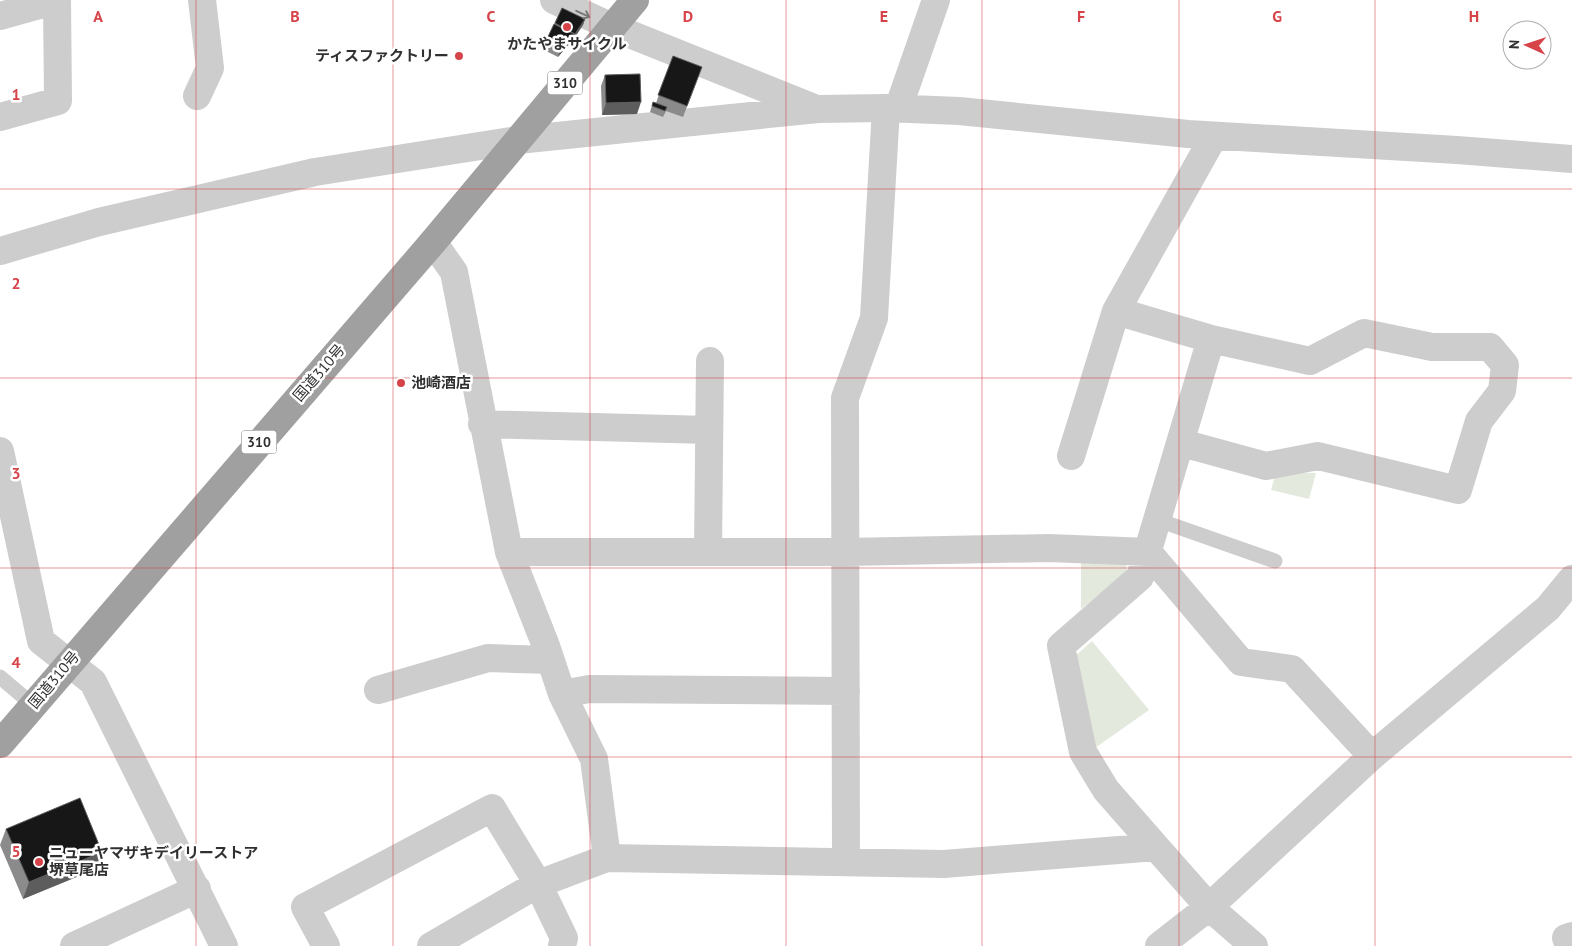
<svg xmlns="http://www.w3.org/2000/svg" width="1572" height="946" viewBox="0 0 1572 946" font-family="'PT Sans','Noto Sans JP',sans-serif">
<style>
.green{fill:#e3e9dd}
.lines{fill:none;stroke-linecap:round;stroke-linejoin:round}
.service{stroke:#cdcdcd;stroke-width:15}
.minor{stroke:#cdcdcd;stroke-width:28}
.trunk{stroke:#a0a0a0;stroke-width:28}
.wall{fill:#8b8b8b}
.shaded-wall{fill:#5d5d5d}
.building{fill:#171717;stroke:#5d5d5d}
.oneway{stroke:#777}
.grid{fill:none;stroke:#d6444a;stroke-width:1;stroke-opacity:0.55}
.poi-dot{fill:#d6444a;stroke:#fff;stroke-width:2}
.labels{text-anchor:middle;stroke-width:5;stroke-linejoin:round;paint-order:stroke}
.shield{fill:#fff;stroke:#6e6e6e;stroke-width:1}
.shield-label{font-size:14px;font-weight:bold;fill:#303030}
.poi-label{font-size:15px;font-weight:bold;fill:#303030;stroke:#fff;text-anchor:start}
.street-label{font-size:15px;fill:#303030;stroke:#fff}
.grid-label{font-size:16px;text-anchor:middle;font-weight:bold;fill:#d6444a;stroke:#fff;stroke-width:5;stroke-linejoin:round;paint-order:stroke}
</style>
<rect width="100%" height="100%" fill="#fff"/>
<path class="green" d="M1276,472L1316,473L1309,499L1271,490Z
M1081,557L1126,559L1127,573L1081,609Z
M1092,641L1149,710L1095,748L1074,657Z"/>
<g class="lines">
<path class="service" d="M1158,520L1275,561
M0,677L33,705"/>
<path class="minor" d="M554,0L612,27L814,108
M0,16L57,0L58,101L0,117
M197,96L210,68L202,0
M898,109L936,0
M433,242L454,272L509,552L546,646L562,694L594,759L607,858
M0,251L99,222L315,172L518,140L818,109L886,108L959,111L1188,134L1457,150L1572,159
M1211,339L1116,311L1214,136
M482,424L709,430
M0,451L41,641L93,682L224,946
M1071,456L1116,311
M509,552H847L1049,548L1148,552L1241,662L1292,669L1372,756
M708,552L710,361
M378,690L488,658L550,660
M562,694L589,689L846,691
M1156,847L1106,790L1083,752L1061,646L1140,577L1211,339L1310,361L1364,333L1432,347H1490L1505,365L1502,391L1479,421L1458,490L1318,456L1266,466L1182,443
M846,862L845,398L874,318L886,108
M74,946L197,889
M326,946L305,907L492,808L538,884L564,938L562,946
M431,946L538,884L607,858L944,864L1156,847L1209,907L1254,946
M1159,946L1209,907L1372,756L1548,608L1572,579
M1570,946L1566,938L1572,936"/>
<path class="trunk" d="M0,744L433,242L635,0"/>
</g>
<path class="wall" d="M562,8L585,19L583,25L573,40L558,57L542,49Z
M673,56L702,67L683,117L666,111L663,117L650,112L653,102L656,103Z
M605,75L637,114L602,115L601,86Z
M6,829L102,852L96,869L23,899L0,845Z"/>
<path class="shaded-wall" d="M585,19L583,25L573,40L575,34Z
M574,34L572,40L558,57L560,51Z
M641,102L637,114L602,115L606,103Z
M102,852L96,869L23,899L29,882Z"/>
<path class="building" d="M562,8L585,19L575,34L555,23Z
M554,24L574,34L560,51L545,43Z
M673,56L702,67L687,106L658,95Z
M640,74L641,102L606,103L605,75Z
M653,102L667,107L665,111L652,106Z
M80,798L102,852L29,882L6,829Z"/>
<defs><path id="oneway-shaft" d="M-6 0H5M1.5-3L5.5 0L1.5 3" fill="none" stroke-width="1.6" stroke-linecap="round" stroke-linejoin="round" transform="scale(1.25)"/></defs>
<use class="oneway" href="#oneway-shaft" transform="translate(583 14) rotate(25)"/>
<path class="grid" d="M196,0V946M393,0V946M590,0V946M786,0V946M982,0V946M1179,0V946M1375,0V946M0,189H1572M0,378H1572M0,568H1572M0,757H1572"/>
<g class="poi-dot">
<circle cx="567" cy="27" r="5"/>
<circle cx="459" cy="56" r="5"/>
<circle cx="401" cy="383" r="5"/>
<circle cx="39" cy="862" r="5"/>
</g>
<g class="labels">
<g class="shield">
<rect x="547.5" y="71.5" width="35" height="23" rx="4"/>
<rect x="241.5" y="430.5" width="35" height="23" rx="4"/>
</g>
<g class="shield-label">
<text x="565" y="88">310</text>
<text x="259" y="447">310</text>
</g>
<g class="poi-label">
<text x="567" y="49" text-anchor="middle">かたやまサイクル</text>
<text x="449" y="61" text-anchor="end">ティスファクトリー</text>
<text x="411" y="388">池崎酒店</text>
<text x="49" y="858">ニューヤマザキデイリーストア<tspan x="49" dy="17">堺草尾店</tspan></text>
</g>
<g class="street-label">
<text transform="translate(319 373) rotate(-49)" y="5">国道310号</text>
<text transform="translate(54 680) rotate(-50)" y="5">国道310号</text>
</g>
</g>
<g class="grid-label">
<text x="98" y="22">A</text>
<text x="295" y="22">B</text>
<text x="491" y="22">C</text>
<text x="688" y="22">D</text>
<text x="884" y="22">E</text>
<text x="1081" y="22">F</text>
<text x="1277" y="22">G</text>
<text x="1474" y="22">H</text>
<text x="16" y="100">1</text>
<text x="16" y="289">2</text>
<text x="16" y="479">3</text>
<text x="16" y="668">4</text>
<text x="16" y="857">5</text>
</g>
<g transform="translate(1527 45) rotate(273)"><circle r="24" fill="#ffffff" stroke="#acacac"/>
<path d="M0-4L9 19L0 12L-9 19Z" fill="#d6444a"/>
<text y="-8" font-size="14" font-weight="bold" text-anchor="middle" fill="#303030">N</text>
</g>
</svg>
